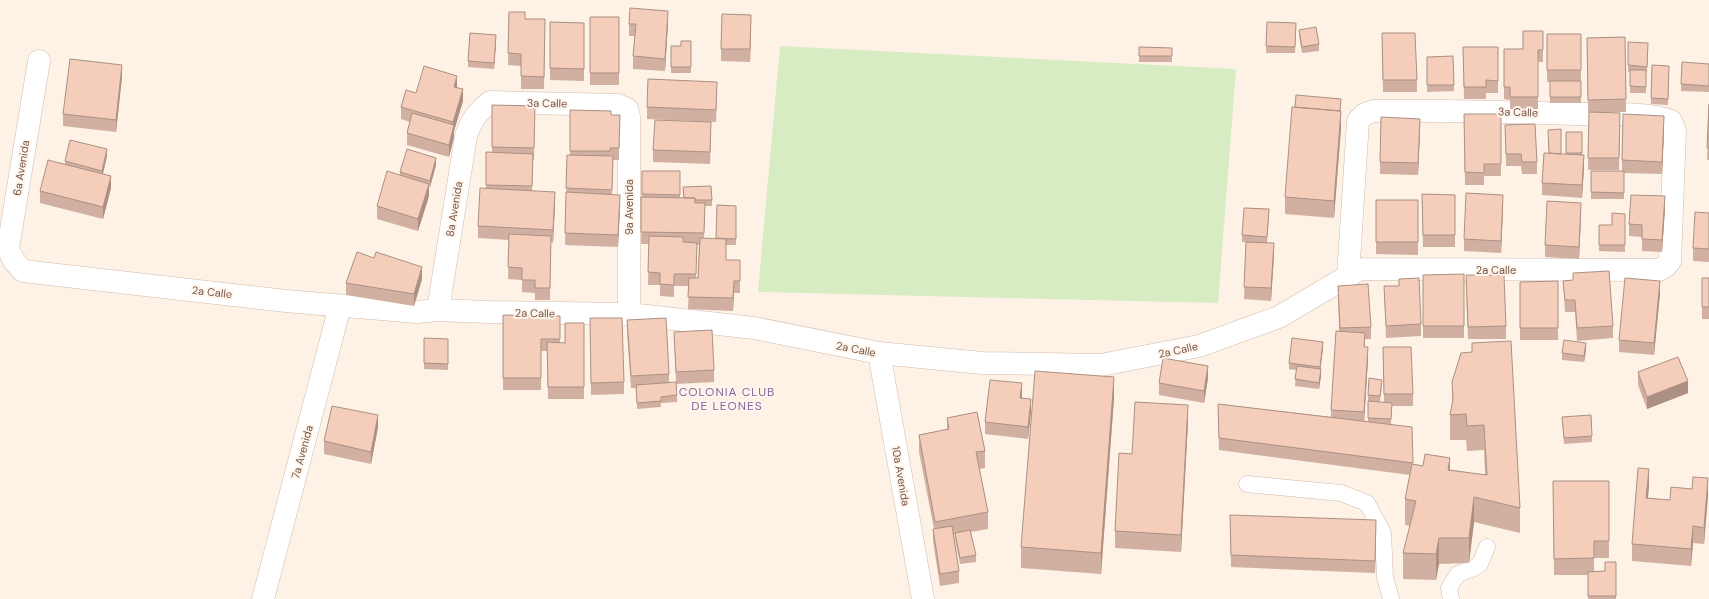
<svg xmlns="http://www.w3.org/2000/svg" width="1709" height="599" viewBox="0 0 1709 599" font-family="'DM Sans',sans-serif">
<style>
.green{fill:#d7ecc3}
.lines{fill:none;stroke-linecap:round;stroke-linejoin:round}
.lane-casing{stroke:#d2baad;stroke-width:17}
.street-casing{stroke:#d2baad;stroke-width:23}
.lane{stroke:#fff;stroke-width:16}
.street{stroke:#fff;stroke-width:22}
.wall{fill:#d2b0a1;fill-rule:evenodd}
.shaded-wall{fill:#ab9083}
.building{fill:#f4cdbb;stroke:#ab9083}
.labels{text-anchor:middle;stroke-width:4;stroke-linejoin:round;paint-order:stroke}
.street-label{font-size:11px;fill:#785549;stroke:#fff6ed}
.neighbourhood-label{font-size:12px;letter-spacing:1px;fill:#84649c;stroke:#fff6ed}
</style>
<rect width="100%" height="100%" fill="#fdf2e5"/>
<path class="green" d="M780,46L1236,69L1218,303L758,292Z"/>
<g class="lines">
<defs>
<path id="lane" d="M1247,484L1341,493L1367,503L1383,533L1385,577L1391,599
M1451,599L1449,588L1458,574L1474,568L1480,564L1487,547"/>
<path id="street" d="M39,61L8,248L14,261L23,271L286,301L417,312L438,310L488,312L629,314L754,328L879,353L982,363L1101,365L1199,346L1279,317L1360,269L1659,270L1666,266L1670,261L1675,131L1671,121C1648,112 1603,114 1577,114C1509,112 1441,110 1373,111L1365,114L1358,121L1348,277
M438,310L466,136C472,119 476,114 490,102L618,105L627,109L629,117V314
M879,353L923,599
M263,599L340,306"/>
</defs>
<use href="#lane" class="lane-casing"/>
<use href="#street" class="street-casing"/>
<use href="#lane" class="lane"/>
<use href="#street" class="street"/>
</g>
<path class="wall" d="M509,12L525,19H545L544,89H521V66L508,65Z
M590,17H619V85H590Z
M550,22L584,23V81L550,80Z
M1267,22L1296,23L1295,53H1266Z
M668,23L665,71L633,69V56L635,36H629V24Z
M751,27L750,62L721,61V49Z
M1299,30L1319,44V51L1302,53L1299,36Z
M1543,31V62H1538V109H1510V100L1504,99V49H1523Z
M1382,33L1417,80V92H1383Z
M1547,34H1581V103H1550V82H1547Z
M1625,37L1626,112H1597L1620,113L1619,170H1588L1589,112H1588L1587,38Z
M691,41V73H671V46H681Z
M496,42L494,69L468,67V61Z
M1628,42L1648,49L1647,73H1646V93H1630V72H1628Z
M1139,47L1172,48V62H1139Z
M1463,47H1498V93H1486V99H1464Z
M1453,56L1454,91L1427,92V57Z
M1709,64V92L1681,91V84Z
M1669,73L1668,105L1651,104V98Z
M122,77L116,132L63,126V114Z
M457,88L463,101L454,131V137L449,157L407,145V133L410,122L401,119V107L416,93Z
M717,94L716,122L647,119V107Z
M1709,104V160H1707Z
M492,105L535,106L534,160H533L532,191L555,204L553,243L551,242L550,300H535V293L522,292V280L508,279L509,240L478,238V226L486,188V152L492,153Z
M570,110L611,115H620L619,160H613L612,195L620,207L618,247L565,245L567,155H570Z
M1340,111L1341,128L1334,218L1285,214V197Z
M1464,114H1501V176H1484V185H1465Z
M1505,125L1537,162V174H1522L1521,166H1506Z
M1664,128L1662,174L1624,173V199H1591V171H1622V160Z
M1420,131L1418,175L1380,174V162Z
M1566,132H1582V155L1584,167L1582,198L1542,195V183L1561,154H1566Z
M711,134L710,164L653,162V150Z
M107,156L103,174L111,188L103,219L40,203V191L65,165V161Z
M436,165L430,187H429V196L418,231L377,219V206L400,175V172Z
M642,171H680V198H683V187L712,200V206H705L704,238L716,239L736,206V245H726V260L740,272V293H734L733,311L688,309L689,286H674V297L660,296V285H648L649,244H641ZM697,245H699L698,278H696Z
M1422,194L1455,195V247H1423Z
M1376,200H1418V255L1376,254Z
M1503,207L1501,253L1464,251V239Z
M1665,209L1662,252L1642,251V237L1629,236V224Z
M1709,213V262L1693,261V248Z
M1625,214V252L1599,251V225H1612Z
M1581,215L1579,259L1545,257V245Z
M1269,216L1267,243L1274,255L1271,301L1244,299L1246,242H1242V235Z
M374,258L422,279L414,306L346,295V283Z
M1573,273L1613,326V338L1577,341L1575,312H1565L1563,281L1573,280Z
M1464,274V338H1423V275Z
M1702,278H1709V319H1702Z
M1558,281V340H1520V282Z
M1338,286L1371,327V339H1365V347L1368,359L1364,421L1368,422V395L1382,386L1380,402H1384L1383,347L1413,394V406H1392L1391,424L1413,464L1485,475L1484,450L1467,451L1466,440H1450V415L1452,404V382L1461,353L1520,508V533L1474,522L1469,563L1439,564L1436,580L1403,579V553L1410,526L1405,525V499L1410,475L1219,450L1218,404L1331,417V410L1339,331Z
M1384,286L1421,324V336L1386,338Z
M1466,287L1506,326V339H1468Z
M1660,294L1654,355L1619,352V340Z
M503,315L560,316V343H565L584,323V399H548L547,351H541V390H503Z
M627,320L669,374V383L677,395V402L661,403V407L637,409L636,388H631L627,332Z
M590,331L624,382V394L591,395Z
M674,332L714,370V382L676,384Z
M424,338L448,339V370L424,369Z
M1323,348L1320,369L1321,376L1319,389L1295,386L1296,370L1289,369V363Z
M1586,350L1584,362L1562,360V353Z
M1638,372L1688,393L1647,409L1638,385Z
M1208,378L1204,403L1159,395V383Z
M1022,396V398L1031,411L1028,439L985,434V422Z
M1114,398L1101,574L1021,568V547Z
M1562,417L1592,436V442L1564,444Z
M947,418L985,451V468L979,469L988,512V529L971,532L976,555V562L960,564L955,539V535H954L959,571V583L940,586L933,541V529H934L919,452V435L947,429Z
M1188,422L1181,552L1115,548V531L1132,454Z
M378,427L371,464L324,454V441Z
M1553,481H1609V558H1594V572L1605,571L1616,562V599H1588V575H1554Z
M1649,486L1648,498L1670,500L1708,495L1704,544L1693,543L1691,566L1632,561V544Z
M1230,515L1376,532L1375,573L1231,567Z"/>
<path class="shaded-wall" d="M668,11V23L665,71V59Z
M751,15V27L750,62V49Z
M496,35V42L494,69V63Z
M122,65V77L116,132V120Z
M457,76V88L454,87Z
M463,89V101L454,131V137L449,157V145L453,129V122Z
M1341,111V128L1334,218V201Z
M1664,116V128L1662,174V162Z
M1420,119V131L1418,175V163Z
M107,149V156L102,177V171Z
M1584,155V167L1582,198V185Z
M436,158V165L430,187V181Z
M111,176V188L103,219V207Z
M429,184V196L418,231V219Z
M555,192V204L553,243V230Z
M620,195V207L618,247V235Z
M1503,195V207L1501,253V241Z
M1665,196V209L1662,252V240Z
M1581,203V215L1579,259V247Z
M1274,243V255L1271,301V288Z
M422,267V279L414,306V294Z
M734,281V293L733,311V298Z
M1660,281V294L1654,355V343Z
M1323,342V348L1320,373V367Z
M1586,343V350L1584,362V356Z
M1368,347V359L1364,424V412Z
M1208,366V378L1204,403V391Z
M1321,369V376L1319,389V383Z
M1114,377V398L1101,574V553Z
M1688,381V393L1647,409V397Z
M1022,383V396L1020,410V398Z
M1031,399V411L1028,439V427Z
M1188,405V422L1181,552V535Z
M378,415V427L371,464V452Z
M1450,458V483L1448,470Z
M1649,469V486L1646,515V498Z
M1708,478V495L1704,544V528Z
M1474,497V522L1469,563V538Z
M1376,520V532L1375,573V561Z
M1693,526V543L1691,566V549Z
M1439,538V564L1436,580V554Z"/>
<path class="building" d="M630,8L668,11L665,59L633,56L636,24H629Z
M509,12H525V19H545L544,77L521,76V54L508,53Z
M722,14L751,15L750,49H721Z
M590,17H619V73H590Z
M550,22L584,23V69L550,68Z
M1267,22L1296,23L1295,47L1266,46Z
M1316,27L1319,44L1302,47L1299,30Z
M1523,31H1543V50H1538V97H1510V87H1504V49H1523Z
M470,33L496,35L494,63L468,61Z
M1382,33H1415L1417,80H1383Z
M1547,34H1581V70H1547Z
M1625,37L1626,99L1588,100L1587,38Z
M681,41H691V67H671V46H681Z
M1628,42L1648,43L1647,67L1628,65Z
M1139,47L1172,48V56H1139Z
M1463,47H1498V81L1486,80V87H1464Z
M1453,56L1454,85H1427V57Z
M70,59L122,65L116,120L63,114Z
M1682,62L1709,64V86L1681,84Z
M1652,65L1669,66L1668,99L1651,98Z
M424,66L457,76L454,87L463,89L453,122L401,107L406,90L416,93Z
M1630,70H1646V87L1630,86Z
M648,79L717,82L716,110L647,107Z
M1550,81H1581V97H1550Z
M1296,95L1341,99L1340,111L1295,107Z
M1709,104V148H1707Z
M492,105L535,106L534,148L492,147Z
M1292,107L1341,111L1334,201L1285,197Z
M570,110L611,111V115H620L619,148H610V151H570Z
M1589,112L1620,113L1619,158H1588Z
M412,113L454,125L449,145L407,133Z
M1464,114H1501V164H1484V173L1465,172Z
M1623,114L1664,116L1662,162L1622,160Z
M1381,117L1420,119L1418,163L1380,162Z
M655,120L711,122L710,152L653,150Z
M1535,124L1537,162H1522L1521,154H1506L1505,125Z
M1561,129V154L1549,153L1548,130Z
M1566,132H1582V153H1566Z
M70,140L107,149L102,171L65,161Z
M407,149L436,158L430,181L400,172Z
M486,152L533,154L532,186L486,185Z
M1544,153L1584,155L1582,185L1542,183Z
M567,155L613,156L612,190L566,188Z
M48,160L111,176L103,207L40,191Z
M387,171L429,184L418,219L377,206Z
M642,171H680V195L642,194Z
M1591,171H1624V193L1591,192Z
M711,186L712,200H695V198H684L683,187Z
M480,188L555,192L553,230L478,226Z
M566,192L620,195L618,235L565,233Z
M1466,193L1503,195L1501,241L1464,239Z
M1422,194L1455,195V235H1423Z
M1631,195L1665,196L1662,240L1642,239V225L1629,224Z
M641,197L695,198V203H705L704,233L641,232Z
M1376,200H1418V242H1376Z
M1547,201L1581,203L1579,247L1545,245Z
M717,205L736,206V239L716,238Z
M1244,208L1269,209L1267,237L1242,235Z
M1695,212L1709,213V249L1693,248Z
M1612,213L1625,214V245H1599V225H1612Z
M509,234L551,236L550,288H535V280H522V268L508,267Z
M649,236L683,237V242L697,243L696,274H674V285L660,284V273L648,272Z
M700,238L726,239V260H740V281H734L733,298L688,297L689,278H698Z
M1246,242L1274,243L1271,288L1244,287Z
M357,252L374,258L376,252L422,267L414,294L346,283Z
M1609,271L1613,326L1577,328L1575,300H1565L1563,281L1573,280V273Z
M1464,274V326H1423V275Z
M1466,275H1504L1506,326L1468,327Z
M1419,278L1421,324L1386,326L1384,286H1399V279Z
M1625,278L1660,281L1654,343L1619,340Z
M1702,278H1709V307H1702Z
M1558,281V328H1520V282Z
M1368,284L1371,327L1340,328L1338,286Z
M503,315L560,316V339H541V378H503Z
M590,318H622L624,382L591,383Z
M666,318L669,374L631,376L627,320Z
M565,323H584V387H548L547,342L565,343Z
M712,330L714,370L676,372L674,332Z
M1336,331L1365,333L1364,347H1368L1364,412L1331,410Z
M424,338L448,339V364L424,363Z
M1292,338L1323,342L1320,367L1289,363Z
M1564,340L1586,343L1584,356L1562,353Z
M1511,341L1520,508L1474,497L1469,538H1439L1436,554L1403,553L1416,501L1405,499L1412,464L1423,466L1425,454L1450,458L1448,470L1487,475L1484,425L1467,426L1466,414L1450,415L1453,399L1452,382L1461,353L1472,352V343Z
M1383,347H1411L1413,394H1384Z
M1678,357L1688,381L1647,397L1638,372Z
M1163,358L1208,366L1204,391L1159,383Z
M1297,366L1321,369L1319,383L1295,379Z
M1035,371L1114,377L1101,553L1021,547Z
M1369,378L1382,380L1380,396L1368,395Z
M990,380L1022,383L1020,398L1031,399L1028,427L985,422Z
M676,382L677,395L661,397V401L637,403L636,385Z
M1368,401L1392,403L1391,419L1368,418Z
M1135,402L1188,405L1181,535L1115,531L1119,453L1132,454Z
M1218,404L1412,427L1413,463L1219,438Z
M332,406L378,415L371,452L324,441Z
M977,412L985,451L976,452L988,512L935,522L919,435L949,429L947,418Z
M1591,415L1592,436L1564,438L1562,417Z
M1638,468L1649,469L1646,498L1670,500L1671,487L1692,489L1693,477L1708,478L1704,528L1693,526L1691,549L1632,544Z
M1553,481H1609V541H1594V558L1554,559Z
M1230,515L1376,520L1375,561L1231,555Z
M952,526L959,571L940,574L933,529Z
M970,530L976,555L960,558L955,533Z
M1605,562H1616V596H1588V572L1605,571Z"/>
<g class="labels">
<g class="street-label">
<text transform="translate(547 103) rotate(1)" y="4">3a Calle</text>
<text transform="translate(1518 112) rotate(2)" y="4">3a Calle</text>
<text transform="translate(21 168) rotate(-81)" y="4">6a Avenida</text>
<text transform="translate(629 207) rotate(-90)" y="4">9a Avenida</text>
<text transform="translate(454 209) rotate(-81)" y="4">8a Avenida</text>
<text x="1496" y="274">2a Calle</text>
<text transform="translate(212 292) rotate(6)" y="4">2a Calle</text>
<text transform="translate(535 313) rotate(1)" y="4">2a Calle</text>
<text transform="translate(856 349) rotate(11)" y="4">2a Calle</text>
<text transform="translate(1178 350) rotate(-12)" y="4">2a Calle</text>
<text transform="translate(302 452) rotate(-75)" y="4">7a Avenida</text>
<text transform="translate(901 476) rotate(80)" y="4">10a Avenida</text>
</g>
<g class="neighbourhood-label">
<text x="727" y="396">COLONIA CLUB<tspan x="727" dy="14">DE LEONES</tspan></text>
</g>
</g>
</svg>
